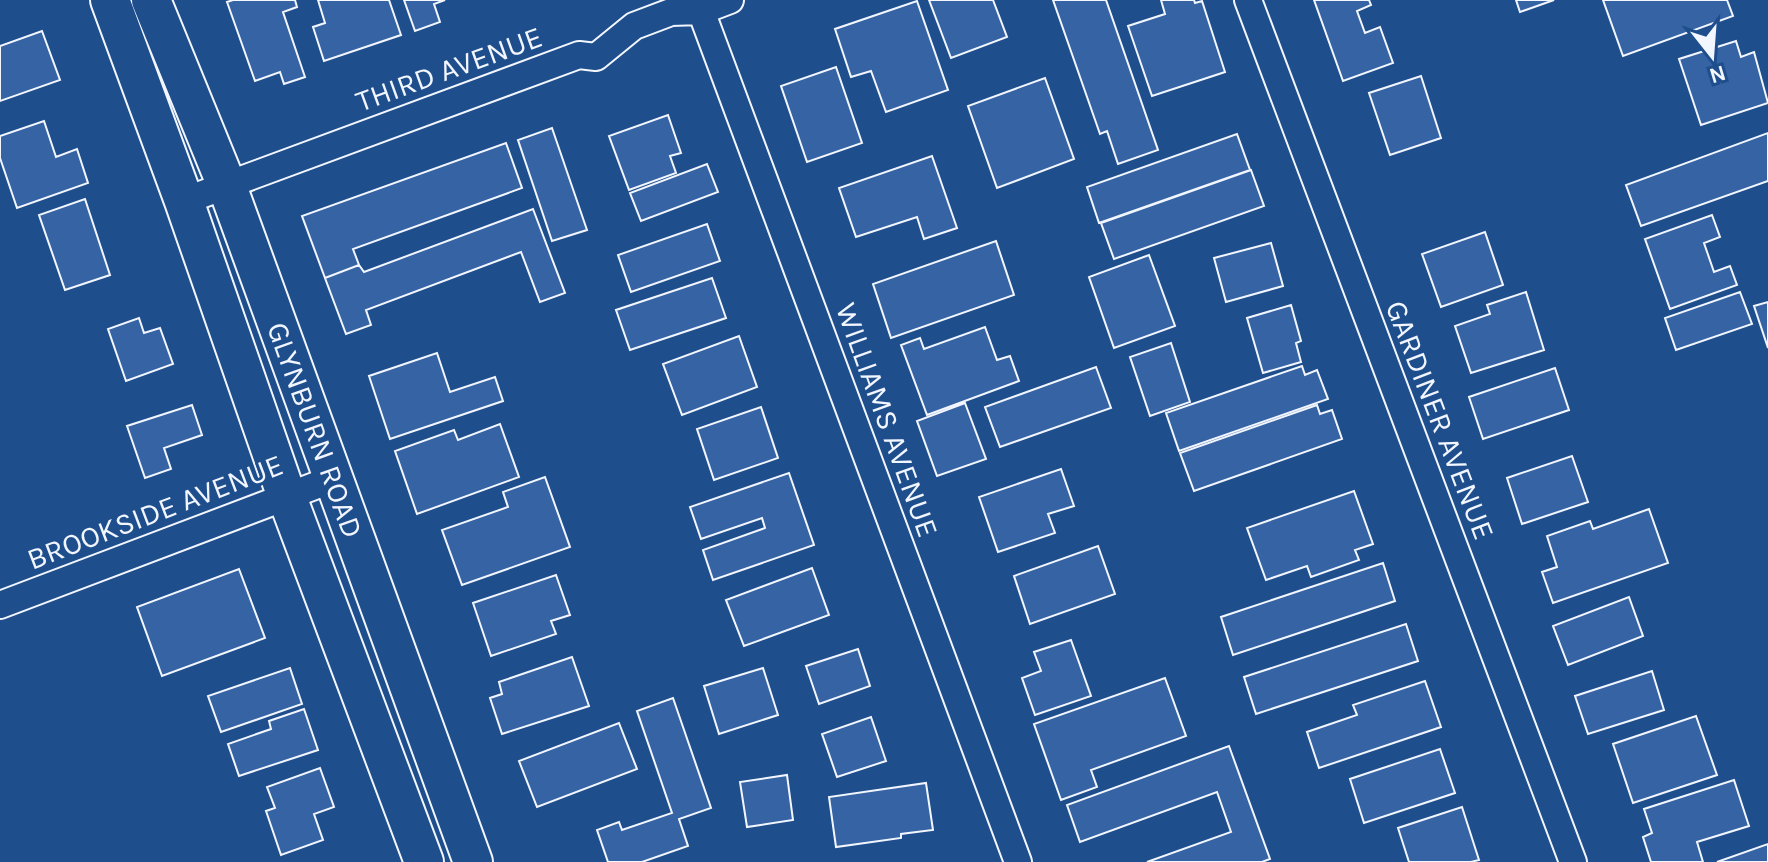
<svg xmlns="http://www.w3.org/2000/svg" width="1768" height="862" viewBox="0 0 1768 862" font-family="Karla,sans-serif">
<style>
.building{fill:#3563a3;stroke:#f2f6ff;stroke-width:2}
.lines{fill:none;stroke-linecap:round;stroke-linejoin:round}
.street-casing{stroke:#f2f6ff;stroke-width:30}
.secondary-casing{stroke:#f2f6ff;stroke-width:42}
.street{stroke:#1f4e8c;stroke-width:26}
.secondary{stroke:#1f4e8c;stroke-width:38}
.labels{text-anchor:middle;stroke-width:6;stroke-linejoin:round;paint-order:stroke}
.street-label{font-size:30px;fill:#f2f6ff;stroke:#1f4e8c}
</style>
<rect width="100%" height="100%" fill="#1f4e8c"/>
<path class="building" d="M233,0H295L297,7L283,12L305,77L284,84L280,72L255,81L227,2Z
M318,0H389L401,35L324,61L313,27L325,23Z
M404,0H445L434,4L440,22L415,31Z
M929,0H993L1007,37L951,58Z
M1053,0H1106L1158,150L1118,164L1107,131L1100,134Z
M1161,0H1194L1195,3L1202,1L1225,72L1152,96L1128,26L1165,14Z
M1314,0H1369L1371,5L1357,11L1365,33L1380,27L1393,63L1343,81Z
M1516,0H1554L1520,12Z
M1603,0H1727L1733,16L1623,56Z
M917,1L948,90L886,112L871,71L851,77L835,29Z
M42,31L60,80L0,101V46Z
M1736,41L1741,57L1754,52L1768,103L1701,125L1679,59Z
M836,67L862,143L807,162L781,86Z
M1421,76L1441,138L1390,155L1369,93Z
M1045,78L1074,159L997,188L968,106Z
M668,115L681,153L670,156L676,173L629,190L609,136Z
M44,121L56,157L77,149L88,183L17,208L0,158V136Z
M552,128L587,230L552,241L518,140Z
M1768,133V181L1641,226L1626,185Z
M1237,134L1250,170L1099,223L1087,187Z
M506,143L522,188L353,249L359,265L325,278L302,216Z
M932,156L957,228L924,239L917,217L856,237L839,188Z
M707,164L718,192L641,221L630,193Z
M1251,170L1264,206L1114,259L1101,223Z
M85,199L110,275L65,290L39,215Z
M533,209L565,293L540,302L521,252L366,310L371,325L346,334L325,278L359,265L364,272Z
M1712,215L1720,237L1704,243L1714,272L1730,266L1737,285L1670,309L1645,239Z
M707,224L720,261L631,292L618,255Z
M1485,232L1503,285L1441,307L1422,254Z
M996,241L1014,295L891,338L873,284Z
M1271,243L1283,286L1226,302L1214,258Z
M1149,255L1175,326L1114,348L1089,277Z
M712,278L726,318L630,350L616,310Z
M1526,292L1544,350L1471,373L1455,326L1490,314L1487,305Z
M1740,292L1752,324L1676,350L1665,318Z
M1768,302V348L1754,306Z
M1291,305L1301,341L1296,343L1301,362L1263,373L1247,318Z
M139,318L144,333L160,328L173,364L126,381L108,329Z
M985,327L997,360L1010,356L1019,381L927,415L901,345L920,338L924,349Z
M739,336L757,387L682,415L663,364Z
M1171,343L1190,402L1150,416L1130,357Z
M437,353L450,392L495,377L503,401L390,439L369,376Z
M1302,366L1305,375L1317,370L1328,399L1179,451L1166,413Z
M1096,367L1111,408L1000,447L985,407Z
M1555,368L1569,410L1483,439L1469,397Z
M965,403L986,459L937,476L917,421Z
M192,405L202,435L164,448L171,469L145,478L127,426Z
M1317,405L1320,414L1332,410L1342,439L1194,491L1180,453Z
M761,407L778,458L714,480L697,429Z
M500,424L519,477L417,514L395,451L454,430L458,440Z
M1572,456L1588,502L1522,524L1507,478Z
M1061,469L1074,506L1048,514L1055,533L998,552L979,497Z
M789,473L814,545L713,580L703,550L765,528L762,518L701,539L690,507Z
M545,477L570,547L462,585L442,530L508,507L503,492Z
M1354,491L1373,544L1355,550L1359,560L1311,577L1307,566L1266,580L1247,528Z
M1649,509L1668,563L1553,603L1542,572L1557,567L1547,536L1590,521L1593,529Z
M1098,546L1115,594L1030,624L1014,576Z
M1383,563L1395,601L1233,655L1221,617Z
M812,568L829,615L744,646L726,600Z
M239,569L265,638L162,676L137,607Z
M556,575L570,615L551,621L556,634L491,656L473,603Z
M1629,597L1643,636L1568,665L1553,626Z
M1406,624L1418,661L1256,714L1244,677Z
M1071,640L1091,696L1035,715L1022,678L1041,671L1034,652Z
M858,649L870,686L819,704L806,666Z
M572,657L589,706L502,734L490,698L502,694L499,682Z
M290,668L302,704L221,732L208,696Z
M763,668L778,715L719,734L704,686Z
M1652,671L1664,710L1588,734L1575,696Z
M1165,678L1186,736L1091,770L1097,787L1061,800L1034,724Z
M1425,681L1441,727L1319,768L1307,732L1357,715L1353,705Z
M673,698L711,808L679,819L688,846L642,862H608L597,830L619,822L622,830L672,813L637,711Z
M304,709L318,750L239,776L228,744L271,729L269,721Z
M1696,716L1717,775L1633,803L1613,744Z
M871,717L886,761L837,777L822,734Z
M619,723L637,769L537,807L519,761Z
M1229,746L1270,859L1262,862H1147L1231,832L1217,792L1080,842L1067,805Z
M1440,749L1455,793L1364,823L1350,779Z
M320,768L334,807L314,814L323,840L281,855L266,811L275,808L267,787Z
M787,775L793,820L747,827L740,782Z
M1734,780L1749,826L1697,842L1703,862H1651L1643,837L1652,833L1644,809Z
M926,783L933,830L901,834V838L836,847L829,797Z
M1462,807L1479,860L1471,862H1409L1398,828Z
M1768,844V862H1717Z"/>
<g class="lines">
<defs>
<path id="street" d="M697,0L1018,862
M1248,0L1573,862
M184,201L579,55L596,57L634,26L671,12L701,11L730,0
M0,605L333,479"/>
<path id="secondary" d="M110,0L184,201L287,497L424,862
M151,0L227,186L473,862"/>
</defs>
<use href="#street" class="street-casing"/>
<use href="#secondary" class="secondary-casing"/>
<use href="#street" class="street"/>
<use href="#secondary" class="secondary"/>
</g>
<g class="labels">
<g class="street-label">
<text transform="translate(449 69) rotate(-20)" y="10">THIRD AVENUE</text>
<text transform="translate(887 420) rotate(70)" y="10">WILLIAMS AVENUE</text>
<text transform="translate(1440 420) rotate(69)" y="10">GARDINER AVENUE</text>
<text transform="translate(315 430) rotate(70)" y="10">GLYNBURN ROAD</text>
<text transform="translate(155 512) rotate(-21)" y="10">BROOKSIDE AVENUE</text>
</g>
</g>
<g transform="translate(1712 56) rotate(163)" stroke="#1f4e8c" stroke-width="6" paint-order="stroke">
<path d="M0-6L14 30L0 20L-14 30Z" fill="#f2f6ff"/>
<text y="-12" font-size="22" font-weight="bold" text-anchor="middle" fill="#f2f6ff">N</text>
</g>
</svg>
